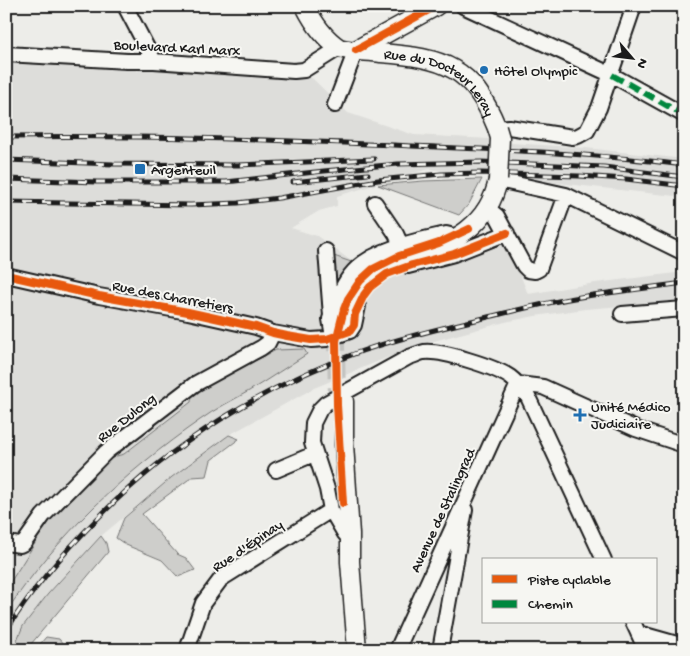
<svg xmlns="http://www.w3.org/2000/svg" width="690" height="656" viewBox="0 0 690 656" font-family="'Gochi Hand',sans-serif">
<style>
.built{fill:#ddddda}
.green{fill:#cececb;stroke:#757574}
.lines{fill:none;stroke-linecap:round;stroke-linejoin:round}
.major-tunnel{stroke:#c3c3c0;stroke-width:18;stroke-dasharray:18 9;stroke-linecap:butt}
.minor-casing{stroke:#1c1c1c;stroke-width:18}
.major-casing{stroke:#1c1c1c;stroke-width:21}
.minor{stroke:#f6f6f2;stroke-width:14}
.major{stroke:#f6f6f2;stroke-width:18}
.rail-casing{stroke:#1c1c1c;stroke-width:5}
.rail{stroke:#f6f6f2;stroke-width:3;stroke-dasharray:9;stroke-linecap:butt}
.major-bridge-casing{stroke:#1c1c1c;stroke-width:21;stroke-linecap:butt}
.major-bridge{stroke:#f6f6f2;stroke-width:18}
.quiet{stroke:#00873e;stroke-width:6;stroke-dasharray:12 6;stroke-linecap:butt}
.cycleway-casing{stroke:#f6f6f2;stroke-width:11}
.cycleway{stroke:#e8590c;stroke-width:8}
.poi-dot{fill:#1f6fb2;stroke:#f6f6f2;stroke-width:2}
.labels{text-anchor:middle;stroke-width:4;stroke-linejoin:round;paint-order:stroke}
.street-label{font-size:15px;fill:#1c1c1c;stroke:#f6f6f2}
.poi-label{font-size:15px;fill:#1c1c1c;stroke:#f6f6f2;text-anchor:start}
</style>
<rect width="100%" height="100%" fill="#edede9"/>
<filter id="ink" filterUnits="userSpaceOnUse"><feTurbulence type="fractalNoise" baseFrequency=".02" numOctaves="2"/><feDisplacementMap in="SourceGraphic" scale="10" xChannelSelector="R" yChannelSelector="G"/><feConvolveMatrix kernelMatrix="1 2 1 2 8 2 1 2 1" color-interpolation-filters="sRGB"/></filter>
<g filter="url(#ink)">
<path class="built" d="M6,62L136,68L138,72L139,66L177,67L312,78L348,113L414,135L490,139L512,143L586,148L684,159V197L429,169L337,196V206L319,211L291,228L317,236L369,274L507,242L528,294L595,283L684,272V301L585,309L535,316L505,322L415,346L314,388L229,435L172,477L101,536L48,594L23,626L13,650H6Z"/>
<path class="green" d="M482,179L469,204L459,215L378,185L423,181Z
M331,255L357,264L335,291Z
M304,349L307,354C288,366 269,379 249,391C233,400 215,409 200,420C125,472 57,536 6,612V589L37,540L39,527L109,458L124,454L191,402L192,393L276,350Z
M229,435L239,439L211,460L207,476L192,477L142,514L177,554L186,558L195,570L178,577L162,560L126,545L116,538L124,518L172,477Z
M101,536L106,543L108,552L26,650L14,647L23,626L48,594Z
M46,637L59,639L68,650H35Z"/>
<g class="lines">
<path class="major-tunnel" d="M337,405L336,341L340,321"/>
<defs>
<path id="minor" d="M125,6L154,61
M463,6L612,75L684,115
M6,54L127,61H154L294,71L304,70L339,48
M335,105L356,50
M497,128L509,127L573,137L578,136L587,131L599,108L634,6
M566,195L684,253
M375,203L396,234L401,245
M487,208L497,216L524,266L528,270L535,271L539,269L566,195L498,180
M326,251L331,316L330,319L333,337
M408,266L454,254L507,233
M6,275L99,296L188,312L256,327L273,333L311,340L327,339L350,331L354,325L358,306
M622,314L684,309
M331,316C337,300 342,284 354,271C374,249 419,240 446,234L450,235L451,238
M518,384L543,387L636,429L684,445
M276,470L314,454
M345,534L331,510L327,489L312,443L313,423L320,409L326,403L409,357C413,356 419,353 424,352C442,350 495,367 510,377C518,383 523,390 528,397L604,560
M6,543L20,545L24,543L43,516L106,452L195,384L261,348L268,343L273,333
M633,622L646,650
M638,633L684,646
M187,650L203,603L221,579L331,510
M397,650L518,384
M440,650L465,510"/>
<g id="major">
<path id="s1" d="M305,6C313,22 324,38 339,48C352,52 368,51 381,53C444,58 472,66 497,128"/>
<path d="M356,50L436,6"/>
<path d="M346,321C351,303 358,287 372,275C385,265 400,261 414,256C453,243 489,225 498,180"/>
<path d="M344,401V444L350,534V562L357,650"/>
</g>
</defs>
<use href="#minor" class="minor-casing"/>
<use href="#major" class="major-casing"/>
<use href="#minor" class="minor"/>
<use href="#major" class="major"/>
<defs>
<path id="rail" d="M6,137C141,135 277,140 412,146C502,150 594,153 684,165
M6,160L113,164L238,165L374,159
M6,179L97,182H226L324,171L398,164L481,162L604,167L684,177
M293,182L368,174
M6,202L191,205L238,203L279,198L378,180L441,174L481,173L579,176L626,179L684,186
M6,631C32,589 64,552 99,517C172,443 263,386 362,351C400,338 441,328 480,319C518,310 555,300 593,295C623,291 654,287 684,283"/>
</defs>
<use href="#rail" class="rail-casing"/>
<use href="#rail" class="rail"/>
<defs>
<path id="major-bridge" d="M497,128L500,138L498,180"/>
</defs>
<use href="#major-bridge" class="major-bridge-casing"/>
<use href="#major-bridge" class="major-bridge"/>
<path class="quiet" d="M612,75L684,115"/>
<defs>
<path id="cycleway" d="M356,50L436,6
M6,275L99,296L188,312L256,327L273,333L287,336L311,340L327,339L350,331L354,325L355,314L364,295L370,287L387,274L412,265L454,254L507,233
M343,503L337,405L336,341L344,309L348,299L360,281L373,269L399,256L439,243L469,229"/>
</defs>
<use href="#cycleway" class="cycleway-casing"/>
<use href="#cycleway" class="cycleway"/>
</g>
</g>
<g class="poi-dot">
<circle cx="484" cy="70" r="5"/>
<rect x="134" y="163" width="12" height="12" rx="2.5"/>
<path d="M577.5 407.5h5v5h5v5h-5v5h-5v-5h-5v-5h5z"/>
</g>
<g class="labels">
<g class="street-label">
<text transform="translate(177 47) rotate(3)" y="5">Boulevard Karl Marx</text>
<text dy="5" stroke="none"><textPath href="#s1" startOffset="166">Rue du Docteur Leray</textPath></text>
<text transform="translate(173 296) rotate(11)" y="5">Rue des Charretiers</text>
<text transform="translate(126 417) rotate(-38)" y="5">Rue Dulong</text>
<text transform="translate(442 510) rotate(-65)" y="5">Avenue de Stalingrad</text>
<text transform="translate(247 545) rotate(-34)" y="5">Rue d'Épinay</text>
</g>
<g class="poi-label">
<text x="494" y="75">Hôtel Olympic</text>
<text x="151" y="174">Argenteuil</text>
<text x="591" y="411">Unité Médico<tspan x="591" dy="17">Judiciaire</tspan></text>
</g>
</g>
<rect width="690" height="656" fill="none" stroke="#f6f6f2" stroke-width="25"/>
<rect x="12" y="12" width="665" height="631" fill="none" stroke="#1c1c1c" stroke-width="2" filter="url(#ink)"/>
<rect x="482" y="558" width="175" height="65" fill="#f6f6f2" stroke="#9f9f9c"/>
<rect x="492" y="575" width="25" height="8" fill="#e8590c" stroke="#9f9f9c"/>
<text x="528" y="584" font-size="15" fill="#1c1c1c">Piste cyclable</text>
<rect x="492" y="600" width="25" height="8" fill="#00873e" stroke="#9f9f9c"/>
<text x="528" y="608" font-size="15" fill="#1c1c1c">Chemin</text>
<g transform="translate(632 58) rotate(118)" stroke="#f6f6f2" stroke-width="4" paint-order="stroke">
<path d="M0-4L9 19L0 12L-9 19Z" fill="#1c1c1c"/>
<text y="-8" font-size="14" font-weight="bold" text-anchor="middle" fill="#1c1c1c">N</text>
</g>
</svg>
